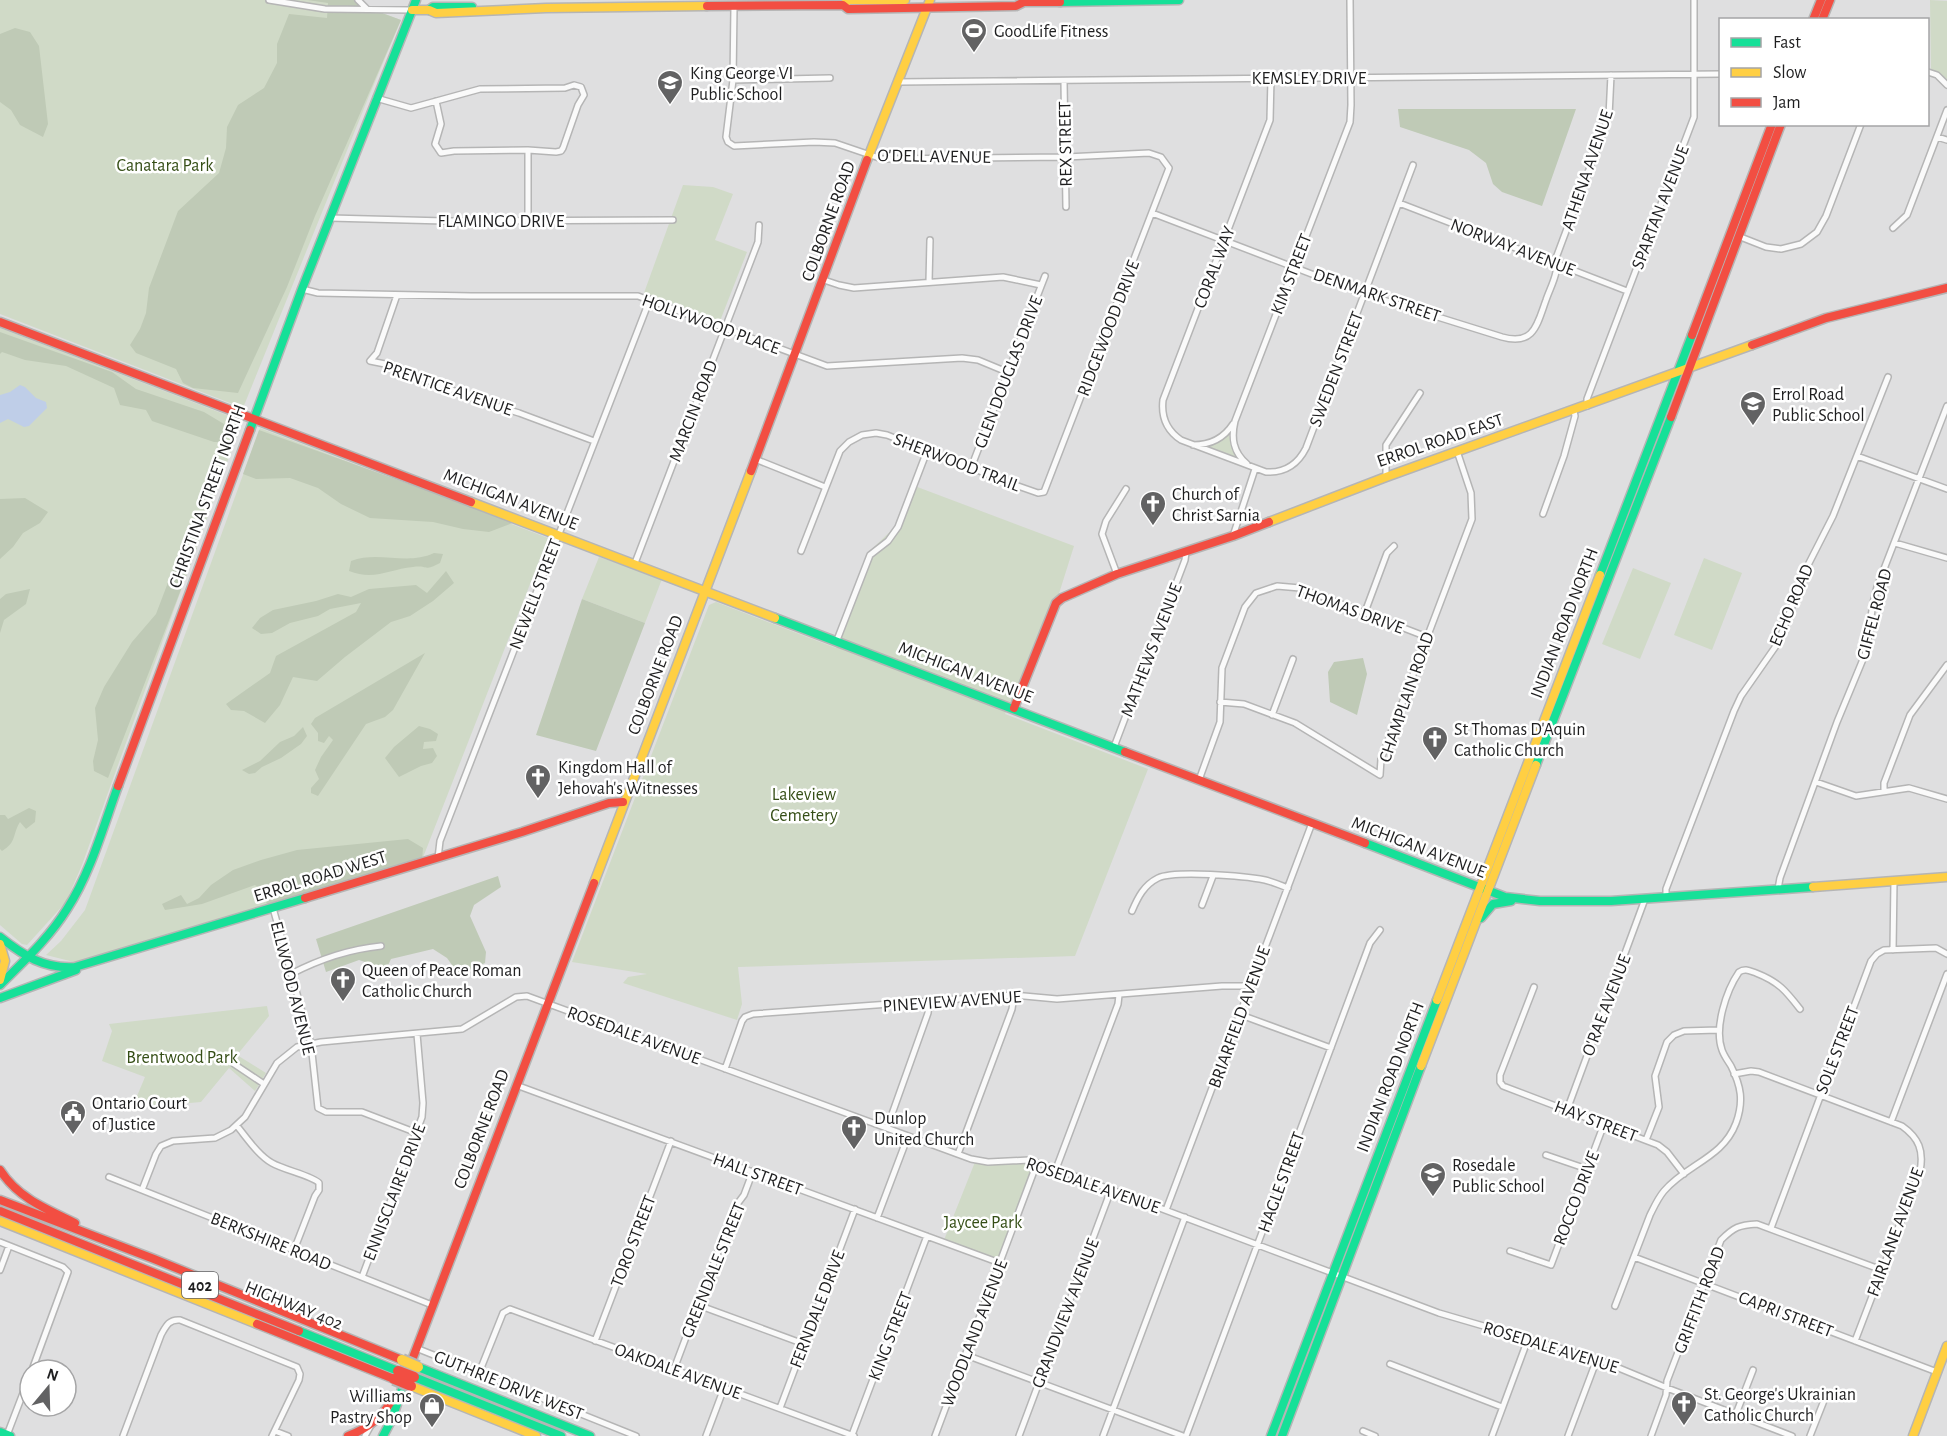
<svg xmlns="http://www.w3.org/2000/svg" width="1947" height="1436" viewBox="0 0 1947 1436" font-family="'Alegreya Sans',sans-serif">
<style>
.green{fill:#d0dac7}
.forest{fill:#bfcab6}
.water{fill:#bfcee8}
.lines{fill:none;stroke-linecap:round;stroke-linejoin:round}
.street-casing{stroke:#b5b5b5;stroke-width:8}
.fast-casing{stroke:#b5b5b5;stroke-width:11}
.slow-casing{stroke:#b5b5b5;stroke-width:11}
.jam-casing{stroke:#b5b5b5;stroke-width:11}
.street{stroke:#fafafa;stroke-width:5}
.fast{stroke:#16e098;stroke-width:8}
.slow{stroke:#ffcf43;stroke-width:8}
.jam{stroke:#f24e42;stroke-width:8}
.slow-bridge-casing{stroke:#b5b5b5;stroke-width:14;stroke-linecap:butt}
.jam-bridge-casing{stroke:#b5b5b5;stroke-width:14;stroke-linecap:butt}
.slow-bridge{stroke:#ffcf43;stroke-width:10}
.jam-bridge{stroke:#f24e42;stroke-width:10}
.labels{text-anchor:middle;stroke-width:5;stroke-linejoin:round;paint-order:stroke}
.shield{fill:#fff;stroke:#626263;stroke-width:1.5}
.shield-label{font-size:16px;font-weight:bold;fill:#1f1f20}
.poi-label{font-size:18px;fill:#1f1f20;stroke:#fff;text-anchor:start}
.street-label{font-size:18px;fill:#1f1f20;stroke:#fff}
.park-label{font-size:18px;fill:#354e16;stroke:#fff}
</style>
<rect width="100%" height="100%" fill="#dfdfe0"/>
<path class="green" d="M0,0H361L371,9L401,20L369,96L243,408L0,314Z
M1930,0L1947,1V79L1931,71Z
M683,185L713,187L733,194L715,240L747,252L720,321L644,293Z
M0,328L242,421L82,865L66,902L27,945L22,944L0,925Z
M260,428L548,538L422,860L78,963L46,955L61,941L85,910Z
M1229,434L1231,446L1236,457L1207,446Z
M912,485L1074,546L1056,603L1005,714L1148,769L1075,956L738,967L742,1004L737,1020L623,983L628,977L647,974L572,962L709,605L716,602L836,648L865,566L874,547L895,527Z
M599,557L662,579L645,623L582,599Z
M1704,558L1742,573L1712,650L1674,635Z
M1633,568L1671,583L1640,659L1602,644Z
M267,1006L269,1016L237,1055L266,1073L255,1091L229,1068L201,1102L132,1108L145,1077L102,1061L112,1031L109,1024Z
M1029,1161L1035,1164L1000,1260L944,1240L975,1162Z"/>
<path class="forest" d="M307,0H361L371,9L401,20L315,216L287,287L238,393L193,388L183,383L176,369L136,353L130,345L140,329L146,313L149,288L178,211L219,173L226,148L227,127L238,105L264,88L277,63V44L289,14L327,18L328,3Z
M15,28L30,32L39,46L48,124L43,137L20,125L11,110L0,102V34Z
M1398,109H1576L1542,206L1502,192L1493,184L1486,163L1469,150L1400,127Z
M0,332L112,372L136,389L204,412L224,424L225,435L222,442H214L152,421L146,410L120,405L114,388L66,366L25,360L2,352L0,354Z
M259,430L515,522L489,532L463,529L433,522L370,518L341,504L318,488L290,478L256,479L243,474Z
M25,498L48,512L40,523L23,533L13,547L0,559V499Z
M197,548L108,778L94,771L93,761L98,740L95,708L104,687L132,642L156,614L172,572L186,549Z
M434,553L443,554L440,563C423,572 428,565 413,567C390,569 374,581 349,571L351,561C379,550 406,566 434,553Z
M446,571L454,583L433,601L410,616L391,622L345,657L317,681L293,677L280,705L265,723L244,711L231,710L226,704L270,673L276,656L356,612L361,603L330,609L318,616L290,623L272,633L261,634L252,628L260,618L273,610L316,601L338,594L351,597L369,589L416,585L427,593Z
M30,589L26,604L4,620L0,633V599L6,594Z
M582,599L645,623L596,751L536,735Z
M425,653L393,710L385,717L366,724L318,796L311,793V788L319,779L315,770L321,757L333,740L329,736L324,743L318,741V733L311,724L315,718Z
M1363,658L1367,674L1357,715L1330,702L1328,672L1334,662Z
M419,726L430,729L438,734L436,741L424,742L423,749L433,748L437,756L432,763L421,766L399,777L385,758L394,747Z
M303,727L307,736L301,744L281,758L262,767L255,773L249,774L242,770L260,761L280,742L294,736Z
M29,808L36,811L35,822L26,829L20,822C12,835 17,842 2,851L0,849V815H5L8,819Z
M408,839L423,848L422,860L269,908L259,888L255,885L202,904L165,910L162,904L181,895L187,904L199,898L211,885L233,870L261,860L297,850Z
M498,876L501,887L474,905L470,916L486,952L485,963L459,975L447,958L433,949L391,959L381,980L368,963L359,960L326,972L316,939Z"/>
<path class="water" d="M20,385L25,387L36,398L46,402L47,408L29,426L24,427L8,419L0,423V395L10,392Z"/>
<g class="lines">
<defs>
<path id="street" d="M269,0L325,9L412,10
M358,0L367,9
M734,7L733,80L726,137L728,142L734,146L814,142L835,143L882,159L1066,157L1149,153L1161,157L1169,168L1044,492L1038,493L1018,486L887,435L876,433L862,435L849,442L840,451L801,551
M1928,72L1937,75L1947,85
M1271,78L1270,120L1163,400C1161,417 1166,430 1181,440L1266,472C1285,473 1298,464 1306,448L1413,165
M733,80L830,78
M1064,81L1066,207
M898,82L1720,74
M376,98L411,108L480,89L565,88L574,85L581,87L584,95L578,105L563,148L561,151L556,152L528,150L454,151L441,153L435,144L441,124L436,101
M1937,137L1947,140
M1399,203L1627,291
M1152,213L1364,294L1502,337C1534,346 1537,325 1546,300C1549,291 1554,282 1556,272C1557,268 1555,263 1556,258L1609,116L1611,75
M330,218L445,221L673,220
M528,221V150
M1893,228L1907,215L1947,110
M1738,236L1766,247L1781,249L1801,244L1817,232L1826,216L1861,124
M824,280L839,285L854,288L1003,277L1041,285
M929,282L930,240
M302,289L318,293L471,296H638L827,366L962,358L978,360L1007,372
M397,295L377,353L370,361L385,364L483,402L519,413L594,441
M1587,406V399L1694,117V0
M1193,445C1210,445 1224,438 1233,424
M1857,456L1947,489
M755,459L825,487
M1247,464C1233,452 1231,438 1235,421L1350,122L1351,105L1350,0
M971,468L1045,276
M1386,477V445L1420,393
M1543,514L1564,456L1575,416L1574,411
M1233,536L1255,469
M1895,543L1947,558
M635,563L758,242L759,225
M1117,574L1102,534L1106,521L1126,489
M1365,612L1387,553L1394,546
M837,640L870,555L888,541L898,527L927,451
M1220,702L1244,704L1295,723L1380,775L1381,759L1472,519L1471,493L1457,451
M1272,715L1293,659
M1114,747L1185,560L1186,552
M1199,780L1220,722L1222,668L1245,607L1256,593L1277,586L1300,588L1427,637
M1816,782L1856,796L1909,788L1947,799
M1884,791V783L1910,715L1947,665
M438,858L440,841L650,299
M1778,889L1780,878L1837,722L1866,652L1873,603L1877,587L1947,406
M1666,897V889L1734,711L1741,696L1778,643L1807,567L1833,516L1888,377
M1202,905L1213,876
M273,908L311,1044L318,1108L326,1112H362L417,1133
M1132,911C1138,897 1144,885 1158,878C1175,870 1245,876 1265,880C1273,882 1280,885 1288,888
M1893,950L1894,881
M291,974C318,960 351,949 381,946
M1534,987L1500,1075V1082L1503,1086L1658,1145L1667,1152L1684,1174
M1241,1015L1331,1048
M234,1064L264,1084
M725,1069L742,1021L745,1017L753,1014L1014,995L1057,999L1222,986H1251
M1734,1074L1751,1071L1759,1072L1902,1126C1919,1138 1924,1151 1920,1171L1855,1341
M516,1085L1000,1263
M1567,1110L1645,899
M1891,1122L1947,974
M237,1126C247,1138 258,1155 272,1163C284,1170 313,1176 319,1183V1190L315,1196L294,1250
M887,1128L928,1013L929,1002
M1646,1140L1659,1107L1655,1076L1667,1042L1674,1035L1684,1031L1718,1030
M958,1154L1012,1009L1014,995
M1546,1155L1587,1169
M1056,1169L1118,1004L1119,995
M109,1177L432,1305
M142,1190L156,1154L161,1146L173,1141L215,1138L231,1130L245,1117L277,1063L297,1047L321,1042L462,1029L511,1000L516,997L527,996L971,1159L988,1162L1029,1160L1056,1169L1439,1313L1597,1359L1667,1388L1792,1436
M1166,1210L1312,823
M877,1218L908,1136
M1771,1228L1871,961L1877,954L1884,950L1936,948L1947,954
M0,1242L63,1267L68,1272L32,1370
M1510,1251L1551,1265L1604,1124
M1634,1257L1937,1372
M0,1270L9,1246
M362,1277L422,1117L423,1103L417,1034
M698,1305L804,1344
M1615,1306L1650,1215C1654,1207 1658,1198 1664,1191C1687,1164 1723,1158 1736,1123C1744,1101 1741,1086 1731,1066C1728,1061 1724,1056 1722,1050C1714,1028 1726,991 1739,972C1745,968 1750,971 1756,973C1779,982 1786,991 1800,1009
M595,1341L671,1141
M416,1348L636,1436
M966,1355L1183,1436
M1390,1364L1502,1407
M674,1369L735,1207L744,1195L753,1171
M479,1373L503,1313L510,1309L854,1436
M780,1408L855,1209
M1736,1414L1753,1370
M275,1431L288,1436
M1363,1431L1375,1436
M7,1435L30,1375
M852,1435L927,1236
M123,1436L161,1335C166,1326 169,1319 180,1320L297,1367L300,1374L299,1380L272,1436
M365,1436L370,1427
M706,1436L724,1388
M935,1436L1037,1163
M1019,1436L1111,1190
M1103,1436L1185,1217
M1186,1436L1370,943L1380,930
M1492,1436L1528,1339
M1568,1436L1597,1359
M1651,1436L1666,1395L1667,1381L1721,1240C1734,1227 1739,1225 1757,1224L1882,1270
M1810,1436L1825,1398"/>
<path id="fast" d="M1060,2L1179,0
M429,10L433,7H472
M250,430L302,289L416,0
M1600,575L1692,335
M775,618L1125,752
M1536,765L1671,417
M1365,843L1505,897L1540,901H1611L1813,887
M1481,918L1493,904L1511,901
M0,937C24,956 44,969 75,967L305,898
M0,985C24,961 49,938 67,909C91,872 103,827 118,786
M0,998L76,970
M299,1331L398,1371
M418,1367L590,1436
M414,1377L561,1436
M0,1432L10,1436
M383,1436L392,1419L405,1380
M1271,1436L1437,1000
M1282,1436L1421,1066"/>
<path id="slow" d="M843,5L849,0H905
M412,10H429L436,13L546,8L707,6
M867,160L930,0
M471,502L775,618
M1269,522L1386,477L1752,345
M594,883L751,471
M1813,887L1947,877
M0,944L5,961L0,980
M1437,1000L1600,575
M1421,1066L1536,765
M0,1221L257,1324
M411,1386L536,1436
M1913,1436L1947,1346"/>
<path id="jam" d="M707,6L843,5L848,9L1016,6L1024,2H1060
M1813,20L1821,0
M1822,20L1830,0
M0,322L471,502
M1692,335L1772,124
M1752,345L1826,318L1947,288
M1671,417L1781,124
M751,471L867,160
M1014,708L1056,603L1062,598L1117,574L1233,536L1269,522
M1125,752L1365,843
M118,786L250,430
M305,898L522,832L609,803L623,802
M0,1170C18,1198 46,1209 75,1223
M0,1200L154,1259L402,1360
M0,1211L299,1331
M257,1324L394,1379
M409,1368L594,883
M348,1436C369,1428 384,1416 394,1396"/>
</defs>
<use href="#street" class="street-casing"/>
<use href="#fast" class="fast-casing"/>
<use href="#slow" class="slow-casing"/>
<use href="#jam" class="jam-casing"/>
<use href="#street" class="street"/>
<use href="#fast" class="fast"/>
<use href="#slow" class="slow"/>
<use href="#jam" class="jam"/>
<defs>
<path id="slow-bridge" d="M402,1360L418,1367"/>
<path id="jam-bridge" d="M398,1371L414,1377
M394,1379L411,1386"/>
</defs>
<use href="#slow-bridge" class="slow-bridge-casing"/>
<use href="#jam-bridge" class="jam-bridge-casing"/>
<use href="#slow-bridge" class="slow-bridge"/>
<use href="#jam-bridge" class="jam-bridge"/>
</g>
<defs>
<symbol id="stadium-pin" viewBox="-11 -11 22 30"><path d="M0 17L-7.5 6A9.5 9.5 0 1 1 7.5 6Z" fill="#626263" stroke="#fff"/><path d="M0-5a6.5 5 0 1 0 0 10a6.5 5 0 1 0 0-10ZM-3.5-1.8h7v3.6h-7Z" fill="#fff"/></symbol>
<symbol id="school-pin" viewBox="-11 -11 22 30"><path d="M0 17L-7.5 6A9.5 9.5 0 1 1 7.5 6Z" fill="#626263" stroke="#fff"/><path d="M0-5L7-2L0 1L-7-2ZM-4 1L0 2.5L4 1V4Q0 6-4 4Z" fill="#fff"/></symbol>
<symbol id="church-pin" viewBox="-11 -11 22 30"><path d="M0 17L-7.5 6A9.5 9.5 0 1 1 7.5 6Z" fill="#626263" stroke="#fff"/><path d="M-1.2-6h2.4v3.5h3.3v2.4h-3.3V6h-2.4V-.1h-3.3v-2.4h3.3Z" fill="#fff"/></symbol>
<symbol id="civic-pin" viewBox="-11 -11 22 30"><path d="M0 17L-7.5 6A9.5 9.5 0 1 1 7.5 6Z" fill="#626263" stroke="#fff"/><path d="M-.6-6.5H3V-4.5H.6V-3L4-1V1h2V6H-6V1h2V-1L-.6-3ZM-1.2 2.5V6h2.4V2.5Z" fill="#fff"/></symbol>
<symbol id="shop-pin" viewBox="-11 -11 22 30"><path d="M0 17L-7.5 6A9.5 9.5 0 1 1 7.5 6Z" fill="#626263" stroke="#fff"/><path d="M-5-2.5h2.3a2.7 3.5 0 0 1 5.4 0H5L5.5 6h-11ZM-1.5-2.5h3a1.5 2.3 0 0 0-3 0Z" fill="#fff"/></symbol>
</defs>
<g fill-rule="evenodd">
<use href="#stadium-pin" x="959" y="16" width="30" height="40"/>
<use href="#school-pin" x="655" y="68" width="30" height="40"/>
<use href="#school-pin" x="1738" y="389" width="30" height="40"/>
<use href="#church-pin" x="1138" y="489" width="30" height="40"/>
<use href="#church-pin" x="1420" y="724" width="30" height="40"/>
<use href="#church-pin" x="523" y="762" width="30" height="40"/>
<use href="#church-pin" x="328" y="965" width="30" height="40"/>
<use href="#civic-pin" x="58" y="1098" width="30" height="40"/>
<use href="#church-pin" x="839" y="1113" width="30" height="40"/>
<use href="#school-pin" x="1418" y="1160" width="30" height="40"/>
<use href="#church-pin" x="1669" y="1389" width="30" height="40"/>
<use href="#shop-pin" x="417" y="1391" width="30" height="40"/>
</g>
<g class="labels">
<rect class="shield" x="182" y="1272" width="36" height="26" rx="4.5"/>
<g class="shield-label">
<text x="200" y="1291">402</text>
</g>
<g class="poi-label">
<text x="994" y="37">GoodLife Fitness</text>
<text x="690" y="79">King George VI<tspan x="690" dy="21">Public School</tspan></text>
<text x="1772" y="400">Errol Road<tspan x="1772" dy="21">Public School</tspan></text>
<text x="1172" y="500">Church of<tspan x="1172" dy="21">Christ Sarnia</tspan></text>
<text x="1454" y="735">St Thomas D'Aquin<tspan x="1454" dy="21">Catholic Church</tspan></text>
<text x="558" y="773">Kingdom Hall of<tspan x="558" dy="21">Jehovah's Witnesses</tspan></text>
<text x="362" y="976">Queen of Peace Roman<tspan x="362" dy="21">Catholic Church</tspan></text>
<text x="92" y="1109">Ontario Court<tspan x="92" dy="21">of Justice</tspan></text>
<text x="874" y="1124">Dunlop<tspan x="874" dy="21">United Church</tspan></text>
<text x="1452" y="1171">Rosedale<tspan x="1452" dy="21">Public School</tspan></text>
<text x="1704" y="1400">St. George's Ukrainian<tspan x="1704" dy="21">Catholic Church</tspan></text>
<text x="412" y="1402" text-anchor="end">Williams<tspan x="412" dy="21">Pastry Shop</tspan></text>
</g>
<g class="street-label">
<text x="1309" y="84">KEMSLEY DRIVE</text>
<text transform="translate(1065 144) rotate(-91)" y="6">REX STREET</text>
<text transform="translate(934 156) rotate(1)" y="6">O'DELL AVENUE</text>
<text transform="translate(1587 170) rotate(-71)" y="6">ATHENA AVENUE</text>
<text transform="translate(1660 207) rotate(-69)" y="6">SPARTAN AVENUE</text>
<text x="501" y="227">FLAMINGO DRIVE</text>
<text transform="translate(828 221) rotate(-70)" y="6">COLBORNE ROAD</text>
<text transform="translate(1513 247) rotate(21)" y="6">NORWAY AVENUE</text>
<text transform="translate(1214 267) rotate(-69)" y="6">CORAL WAY</text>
<text transform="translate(1291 274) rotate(-69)" y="6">KIM STREET</text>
<text transform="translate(1377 295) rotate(19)" y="6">DENMARK STREET</text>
<text transform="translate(711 324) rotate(20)" y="6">HOLLYWOOD PLACE</text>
<text transform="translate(1108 328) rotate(-69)" y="6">RIDGEWOOD DRIVE</text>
<text transform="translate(1336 369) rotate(-69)" y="6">SWEDEN STREET</text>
<text transform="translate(1008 372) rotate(-69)" y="6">GLEN DOUGLAS DRIVE</text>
<text transform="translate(448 388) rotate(19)" y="6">PRENTICE AVENUE</text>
<text transform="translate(693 411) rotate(-69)" y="6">MARCIN ROAD</text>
<text transform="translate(1440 440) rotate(-19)" y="6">ERROL ROAD EAST</text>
<text transform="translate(957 462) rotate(21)" y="6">SHERWOOD TRAIL</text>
<text transform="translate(207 496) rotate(-70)" y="6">CHRISTINA STREET NORTH</text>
<text transform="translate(511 499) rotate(21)" y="6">MICHIGAN AVENUE</text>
<text transform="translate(535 594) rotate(-69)" y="6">NEWELL STREET</text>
<text transform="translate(1791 605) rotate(-67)" y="6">ECHO ROAD</text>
<text transform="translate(1350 609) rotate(20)" y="6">THOMAS DRIVE</text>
<text transform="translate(1874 614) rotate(-75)" y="6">GIFFEL ROAD</text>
<text transform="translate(1564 623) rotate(-69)" y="6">INDIAN ROAD NORTH</text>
<text transform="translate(1151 650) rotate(-69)" y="6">MATHEWS AVENUE</text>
<text transform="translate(966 672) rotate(21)" y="6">MICHIGAN AVENUE</text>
<text transform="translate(655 675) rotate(-69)" y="6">COLBORNE ROAD</text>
<text transform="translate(1406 697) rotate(-71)" y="6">CHAMPLAIN ROAD</text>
<text transform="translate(1419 847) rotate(21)" y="6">MICHIGAN AVENUE</text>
<text transform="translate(320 876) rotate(-17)" y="6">ERROL ROAD WEST</text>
<text transform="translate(293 988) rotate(76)" y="6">ELLWOOD AVENUE</text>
<text transform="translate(952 1001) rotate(-4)" y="6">PINEVIEW AVENUE</text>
<text transform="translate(1606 1005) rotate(-69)" y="6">O'RAE AVENUE</text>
<text transform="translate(1239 1017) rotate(-70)" y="6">BRIARFIELD AVENUE</text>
<text transform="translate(634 1035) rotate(20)" y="6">ROSEDALE AVENUE</text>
<text transform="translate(1837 1050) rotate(-69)" y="6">SOLE STREET</text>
<text transform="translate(1390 1077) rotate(-69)" y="6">INDIAN ROAD NORTH</text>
<text transform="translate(1596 1121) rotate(21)" y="6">HAY STREET</text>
<text transform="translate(481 1129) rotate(-69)" y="6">COLBORNE ROAD</text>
<text transform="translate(758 1174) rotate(20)" y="6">HALL STREET</text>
<text transform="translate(1281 1182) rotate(-70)" y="6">HAGLE STREET</text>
<text transform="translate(1093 1185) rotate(19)" y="6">ROSEDALE AVENUE</text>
<text transform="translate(394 1192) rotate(-69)" y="6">ENNISCLAIRE DRIVE</text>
<text transform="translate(1576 1198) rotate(-69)" y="6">ROCCO DRIVE</text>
<text transform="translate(1895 1232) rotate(-70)" y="6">FAIRLANE AVENUE</text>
<text transform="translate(271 1241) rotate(22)" y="6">BERKSHIRE ROAD</text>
<text transform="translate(633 1241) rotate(-69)" y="6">TORO STREET</text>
<text transform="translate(713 1270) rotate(-68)" y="6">GREENDALE STREET</text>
<text transform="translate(1699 1300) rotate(-69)" y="6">GRIFFITH ROAD</text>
<text transform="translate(294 1305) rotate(22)" y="6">HIGHWAY 402</text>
<text transform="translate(817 1309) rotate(-69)" y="6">FERNDALE DRIVE</text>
<text transform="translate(1065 1313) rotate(-69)" y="6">GRANDVIEW AVENUE</text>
<text transform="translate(1786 1314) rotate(21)" y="6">CAPRI STREET</text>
<text transform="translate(974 1333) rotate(-69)" y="6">WOODLAND AVENUE</text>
<text transform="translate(890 1336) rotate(-69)" y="6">KING STREET</text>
<text transform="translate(1551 1347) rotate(17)" y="6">ROSEDALE AVENUE</text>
<text transform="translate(678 1371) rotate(20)" y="6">OAKDALE AVENUE</text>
<text transform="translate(509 1385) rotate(22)" y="6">GUTHRIE DRIVE WEST</text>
</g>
<g class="park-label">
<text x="165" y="171">Canatara Park</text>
<text x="804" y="800">Lakeview<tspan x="804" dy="21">Cemetery</tspan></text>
<text x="182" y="1063">Brentwood Park</text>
<text x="983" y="1228">Jaycee Park</text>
</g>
</g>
<rect x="1719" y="18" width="210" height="108" fill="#ffffff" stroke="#a5a5a6" stroke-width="1.5"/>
<rect x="1731" y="38" width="30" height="9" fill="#16e098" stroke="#a5a5a6" stroke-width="1.5"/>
<text x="1773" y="48" font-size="18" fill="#1f1f20">Fast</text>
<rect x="1731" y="68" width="30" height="9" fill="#ffcf43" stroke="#a5a5a6" stroke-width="1.5"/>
<text x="1773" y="78" font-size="18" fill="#1f1f20">Slow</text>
<rect x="1731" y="98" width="30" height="9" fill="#f24e42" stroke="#a5a5a6" stroke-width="1.5"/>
<text x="1773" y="108" font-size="18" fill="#1f1f20">Jam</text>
<g transform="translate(48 1388) rotate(19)"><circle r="28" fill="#ffffff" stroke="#a5a5a6" stroke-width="1.5"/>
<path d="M0-4.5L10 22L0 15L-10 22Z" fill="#626263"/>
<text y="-9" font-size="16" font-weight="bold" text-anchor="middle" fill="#1f1f20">N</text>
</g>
</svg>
